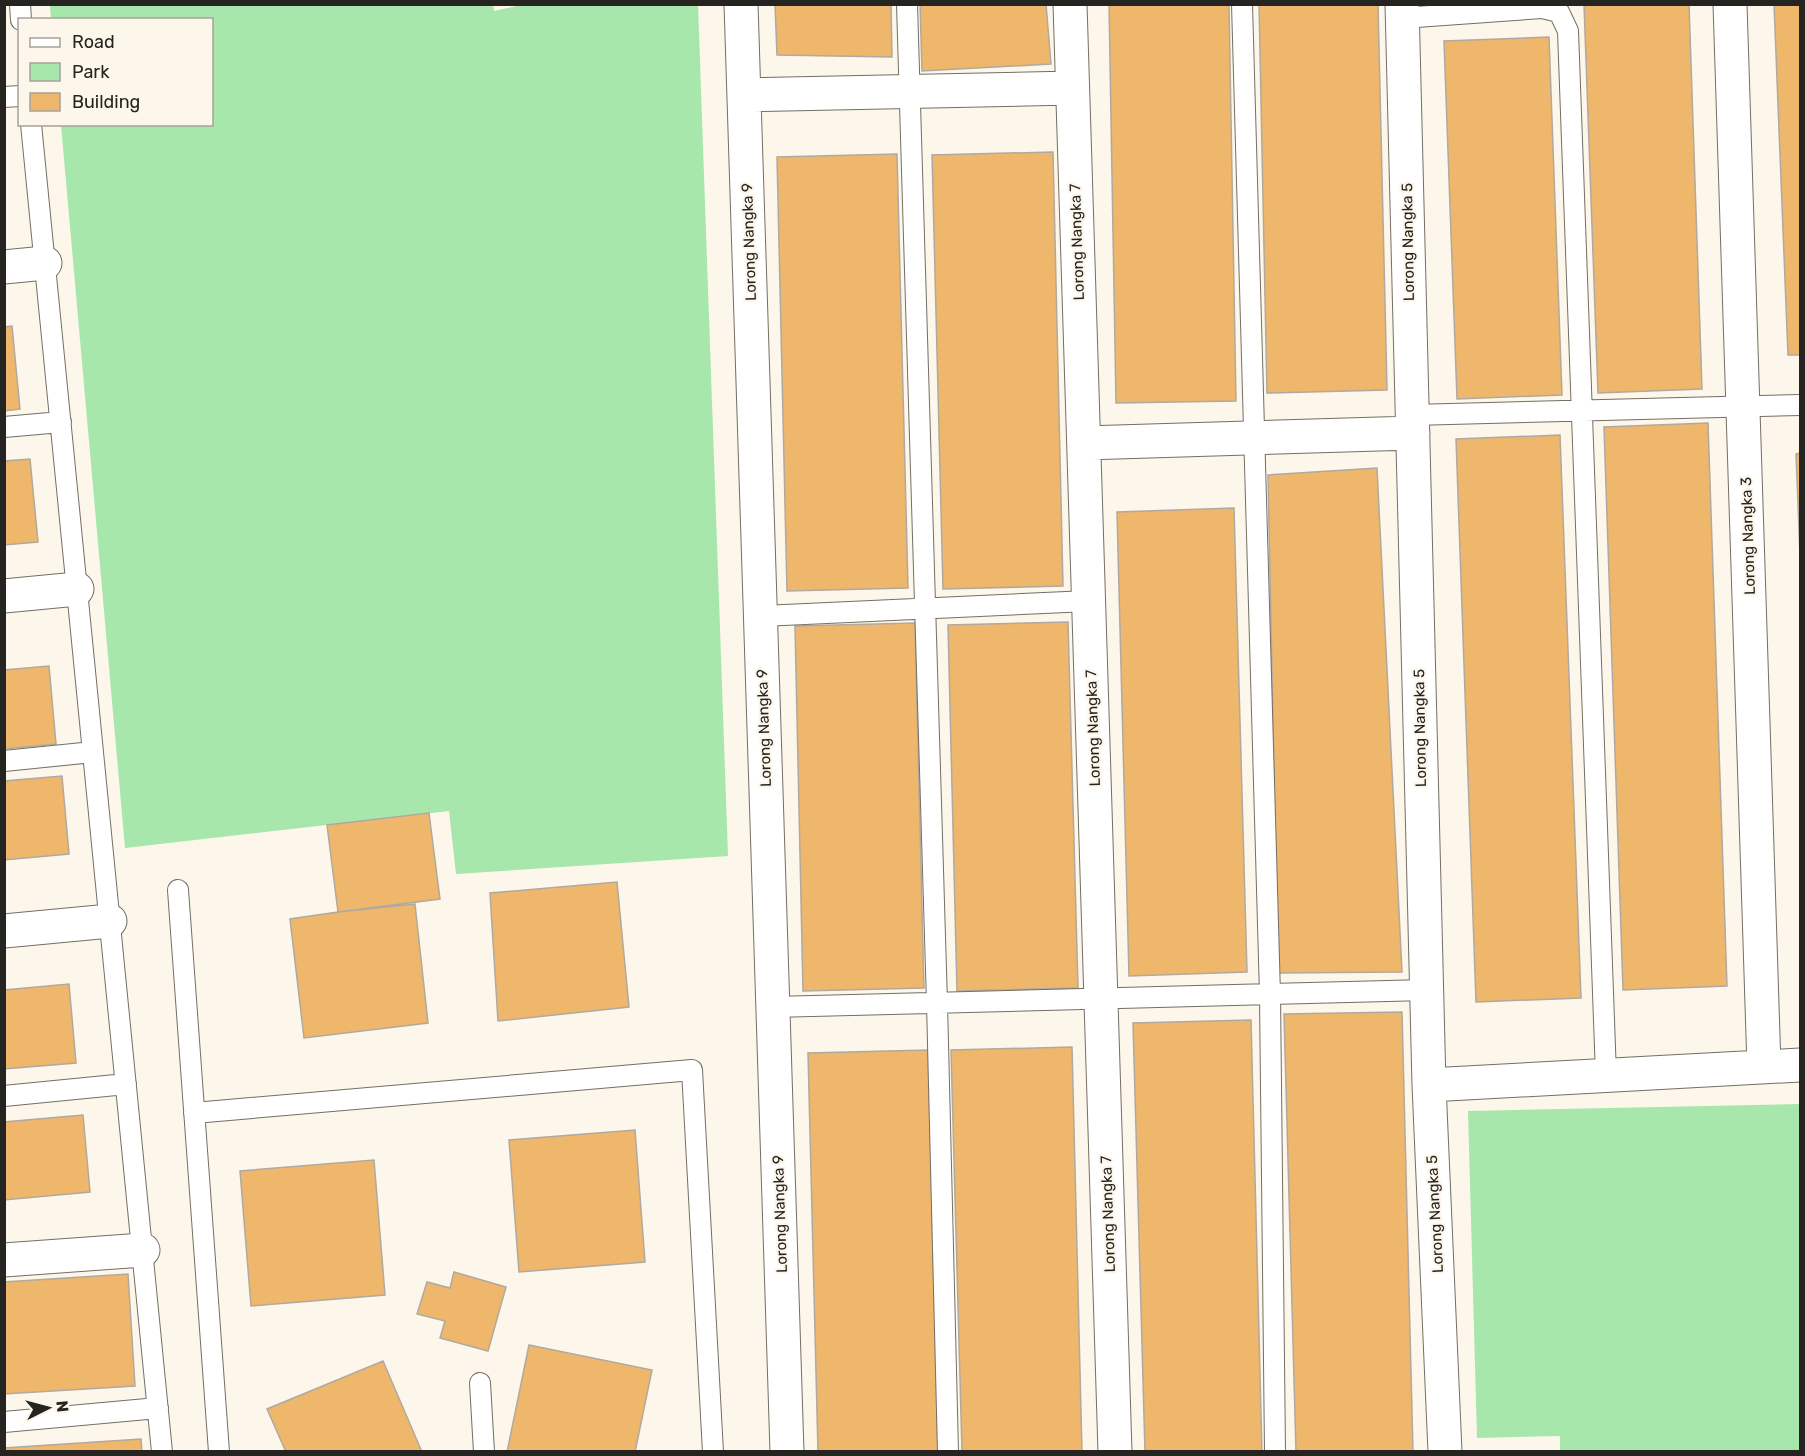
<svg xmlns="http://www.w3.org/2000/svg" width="1805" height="1456" viewBox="0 0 1805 1456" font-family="Rubik,sans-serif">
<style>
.green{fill:#a7e7ab}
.building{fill:#efb76c;stroke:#b0a99f;stroke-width:1.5}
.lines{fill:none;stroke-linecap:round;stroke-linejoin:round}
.lane-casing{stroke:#746e65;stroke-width:22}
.street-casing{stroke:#746e65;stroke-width:35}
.lane{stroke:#fff;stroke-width:20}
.street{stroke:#fff;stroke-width:33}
.labels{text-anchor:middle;stroke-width:4.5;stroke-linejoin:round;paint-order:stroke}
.street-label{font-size:15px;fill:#262420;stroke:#fcf6eb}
</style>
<rect width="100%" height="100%" fill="#fcf6eb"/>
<path class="green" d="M493,4L494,11L526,4L698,5L728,856L456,874L449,811L125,848L61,125L212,124V20L51,19L50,5Z
M1800,1104V1451L1560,1452V1436L1477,1438L1468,1111Z"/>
<path class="building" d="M775,4H891L892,57L777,55Z
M920,4H1046L1051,64L922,71Z
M1109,4H1229L1236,401L1116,403Z
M1259,4H1378L1387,390L1267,393Z
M1584,4H1689L1702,389L1598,393Z
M1774,4H1800V355H1788Z
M1549,37L1562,395L1457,399L1444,41Z
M1053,152L1063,586L943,589L932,155Z
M897,154L908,588L787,591L777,157Z
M12,326L20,409L4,411V327Z
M1708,423L1727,986L1623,990L1604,427Z
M1560,435L1581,998L1476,1002L1456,439Z
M1800,453V555L1796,454Z
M30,459L38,542L4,545V461Z
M1377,468L1402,972L1278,973L1268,475Z
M1234,508L1247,972L1129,976L1117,512Z
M1068,622L1078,988L957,991L948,625Z
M915,623L924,988L803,991L795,626Z
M49,666L56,744L4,749V670Z
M62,776L69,854L4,860V781Z
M429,813L440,899L338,912L327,825Z
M617,882L629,1007L498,1021L490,893Z
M415,904L428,1023L304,1038L290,919L338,912Z
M69,984L76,1063L4,1069V990Z
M1402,1012L1413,1452H1296L1284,1014Z
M1251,1020L1262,1452H1145L1133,1023Z
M1072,1047L1082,1452H962L951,1050Z
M928,1050L938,1452H818L808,1053Z
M83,1115L90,1192L4,1200V1122Z
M635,1130L645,1262L519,1272L509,1140Z
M374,1160L385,1295L251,1306L240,1171Z
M454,1272L506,1287L488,1351L440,1338L445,1321L417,1314L427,1282L450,1288Z
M128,1274L135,1386L4,1394V1282Z
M529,1345L652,1370L635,1452H507Z
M383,1361L422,1452H286L267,1409Z
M141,1439L142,1452H4V1448Z"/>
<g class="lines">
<defs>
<path id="lane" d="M20,4L21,20
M907,4L937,1003L948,1452
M1242,4L1270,995L1275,1452
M1402,18L1542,8L1559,12L1568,31L1606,1075
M4,97L20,96
M31,124L162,1452
M1412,415L1800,405
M4,427L61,422
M761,616L1089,601
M4,761L93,752
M178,890L219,1452
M773,1007L1427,990
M4,1096L126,1084
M194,1113L692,1070L713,1452
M480,1383L484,1452
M4,1422L158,1408"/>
<path id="street" d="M741,4L787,1452
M1070,4L1115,1452
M1402,4L1429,1085L1445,1452
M1730,4L1764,1067
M744,95L1072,88
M4,267L45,263
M1084,443L1413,433
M4,596L77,589
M4,931L110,921
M1429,1085L1800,1065
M4,1260L143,1250"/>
</defs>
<use href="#lane" class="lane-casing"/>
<use href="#street" class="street-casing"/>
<use href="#lane" class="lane"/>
<use href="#street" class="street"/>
</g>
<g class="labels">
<g class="street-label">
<text transform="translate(749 242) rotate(-92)" y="5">Lorong Nangka 9</text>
<text transform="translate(1077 242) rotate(-92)" y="5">Lorong Nangka 7</text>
<text transform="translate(1408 242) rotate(-91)" y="5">Lorong Nangka 5</text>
<text transform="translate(1748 536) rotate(-92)" y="5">Lorong Nangka 3</text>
<text transform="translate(764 728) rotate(-92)" y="5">Lorong Nangka 9</text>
<text transform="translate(1093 728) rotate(-92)" y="5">Lorong Nangka 7</text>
<text transform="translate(1420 728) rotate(-91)" y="5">Lorong Nangka 5</text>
<text transform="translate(780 1214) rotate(-92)" y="5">Lorong Nangka 9</text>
<text transform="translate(1108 1214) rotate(-92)" y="5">Lorong Nangka 7</text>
<text transform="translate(1435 1214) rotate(-93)" y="5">Lorong Nangka 5</text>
</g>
</g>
<rect width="1805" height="1456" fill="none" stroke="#262420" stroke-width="12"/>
<rect x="18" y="18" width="195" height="108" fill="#fcf6eb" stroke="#a6a29a" stroke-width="1.5"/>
<rect x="30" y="38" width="30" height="9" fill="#ffffff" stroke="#a6a29a" stroke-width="1.5"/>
<text x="72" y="48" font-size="18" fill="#262420">Road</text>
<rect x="30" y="63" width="30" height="18" fill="#a7e7ab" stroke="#a6a29a" stroke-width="1.5"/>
<text x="72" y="78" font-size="18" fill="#262420">Park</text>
<rect x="30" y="93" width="30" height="18" fill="#efb76c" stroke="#a6a29a" stroke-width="1.5"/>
<text x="72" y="108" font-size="18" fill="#262420">Building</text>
<g transform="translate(48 1408) rotate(84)" stroke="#fcf6eb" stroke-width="4.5" paint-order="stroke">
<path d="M0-4.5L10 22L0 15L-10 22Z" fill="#262420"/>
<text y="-9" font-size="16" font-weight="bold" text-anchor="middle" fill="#262420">N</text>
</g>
</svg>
